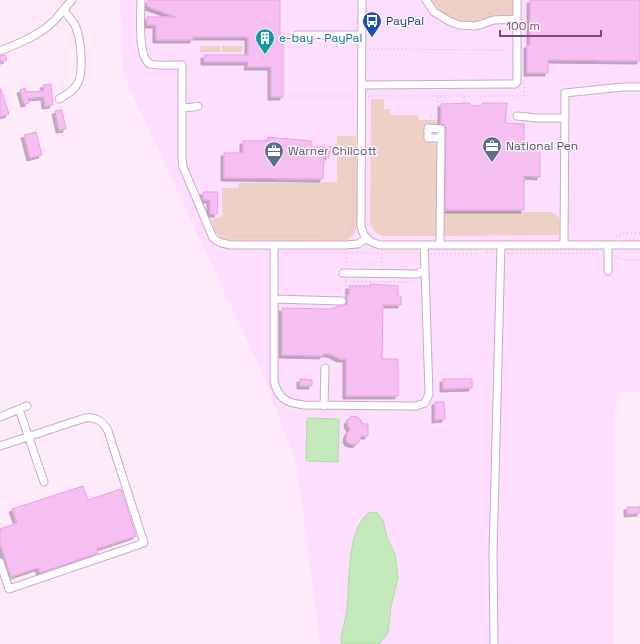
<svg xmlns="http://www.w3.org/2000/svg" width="640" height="644" viewBox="0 0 640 644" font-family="'Space Grotesk',sans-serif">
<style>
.commercial{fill:#fedeff}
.green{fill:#eed1c6}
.water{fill:#c4eabc;stroke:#abdda1}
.building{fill:#f5c0f1;stroke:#e99fe5;filter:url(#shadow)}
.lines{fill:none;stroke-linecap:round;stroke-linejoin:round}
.minor-casing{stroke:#cda8c9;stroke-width:9}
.path{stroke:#dca2d7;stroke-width:1;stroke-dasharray:1 3;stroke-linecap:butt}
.minor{stroke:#fff;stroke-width:7}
.labels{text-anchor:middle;stroke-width:3;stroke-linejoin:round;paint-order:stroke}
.transit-label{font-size:12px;fill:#164399;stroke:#fff2fb;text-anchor:start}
.culture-label{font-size:12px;fill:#0d838f;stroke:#fff2fb;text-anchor:start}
.service-label{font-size:12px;fill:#4e5e75;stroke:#fff2fb;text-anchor:start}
</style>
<defs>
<filter id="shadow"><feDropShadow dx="-3" dy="3" stdDeviation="0" flood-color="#0004"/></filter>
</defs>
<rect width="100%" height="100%" fill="#feeaf8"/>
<path class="commercial" d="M120,0H640V391L617,393L615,410L613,644H320L297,466L264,377L123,74Z"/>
<path class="green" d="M429,0H514V16H499L476,24L457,22L438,10Z
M200,46H220V52H200Z
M222,46H242V52H222Z
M371,99H384V109H390V115H418L419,120H438V124H426V141L434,142L437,146V236H382L375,232L370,224Z
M337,136H356L357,224C356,232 353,238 345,241L226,240C216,237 213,228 211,219L222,217V188H238L239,183L337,182Z
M444,212H552L559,218L560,232L558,235L445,236L443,233Z"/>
<path class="water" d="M307,418L339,419L338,462L306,461Z
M370,512L377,513L383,520L387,538L395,554L398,578L391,606L388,633L379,644H341C341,631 346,620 347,608C350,581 346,528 370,512Z"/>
<path class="building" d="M149,0H280V42H283V97H271V67H247L248,62H204V55H248V37H193V40H156V25H147V17H176L148,7L146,3Z
M530,0H640V61L548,60V73H527V45H530Z
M5,55L7,60L0,62V56Z
M51,84L53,105L45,106L44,97L28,98L29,103L24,104L20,90L25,88L26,92L44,91L43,85Z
M0,89H1L9,114L0,117Z
M470,103V106H482V103H507L505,123L524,124V149H540V177L524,176V210H445L446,129L444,125L441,124V104Z
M62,110L66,129L59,130L55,111Z
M36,132L42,155L30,158L24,135Z
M268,137L311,141V147H331V153H329V157H324L323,179L224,178V153H243V141H268Z
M203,192H218L217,214H210V200H203Z
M370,284L398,286V296H401V305H383L382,359H398V396H346V359H340L330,354H323V356L282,355V308L331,309L336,307L347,304V295H349V286H370Z
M300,379L312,380V386H300Z
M443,379H472V388L443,389Z
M435,402H444L445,419L435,420Z
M351,416L358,417L363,424H368V436H361L359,442L355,445L348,443L346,439L347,434L350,429L348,426L347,422Z
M83,486L88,500L121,489L136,536L97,549L98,553L40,573L38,568L11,577L0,544V529L17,523L12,509Z
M627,507H640V513L627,514Z"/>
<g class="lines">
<defs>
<path id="minor" d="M141,0C141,13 137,57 150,64C157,66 174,65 182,65V159L183,167L213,238C218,243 224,244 231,245H345L358,244L367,238
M362,0L361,225C363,237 368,242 380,245H640
M426,0L434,12L451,22L459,25L476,26L494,20L517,19
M297,35H362
M0,51C20,43 40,35 55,20C61,13 66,6 72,0
M362,85L515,84L517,82V0
M59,99C66,95 72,92 76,86C85,74 81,38 75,25C72,20 67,15 64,10
M182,108L194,107L198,106
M517,116L538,118H565
M274,245V381C278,399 287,403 304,405L416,406L425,403L429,394L425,270
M440,245V238L441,138V129L428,128V138H441
M564,245L565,93L623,87H640
M608,271V245
M343,273L417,274L425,270L424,245
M274,299L342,301
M324,406L325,368
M19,409L44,482
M0,417L27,406
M0,446L85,418C96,417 104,422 108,431L144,543L9,589L0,562
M494,644L493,555L501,245"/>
</defs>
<use href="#minor" class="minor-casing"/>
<path class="path" d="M436,2L441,7
M489,14L496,10H509
M280,34H289
M524,40L529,39
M370,49L509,50
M288,96H355
M368,96H524V83
M438,97V117H440V122
M464,97V103
M431,117H437
M232,236L344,237C351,233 352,229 353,222V159H332
M612,238L625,233H640
M281,253H418
M487,253H494
M508,253L600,254
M431,254H476
M615,256L625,260H640
M346,266V254
M382,266V254
M346,281L409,282
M340,293H345L346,281"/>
<use href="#minor" class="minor"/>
</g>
<defs>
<symbol id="bus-pin" viewBox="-11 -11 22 30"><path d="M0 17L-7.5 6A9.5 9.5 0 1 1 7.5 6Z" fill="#1a4fb4" stroke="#fff2fb"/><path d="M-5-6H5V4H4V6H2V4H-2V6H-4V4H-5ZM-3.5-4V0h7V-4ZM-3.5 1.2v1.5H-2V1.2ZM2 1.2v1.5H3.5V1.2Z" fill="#fff"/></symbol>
<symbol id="building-pin" viewBox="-11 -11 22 30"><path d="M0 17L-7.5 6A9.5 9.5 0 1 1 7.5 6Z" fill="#0f9aa8" stroke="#fff2fb"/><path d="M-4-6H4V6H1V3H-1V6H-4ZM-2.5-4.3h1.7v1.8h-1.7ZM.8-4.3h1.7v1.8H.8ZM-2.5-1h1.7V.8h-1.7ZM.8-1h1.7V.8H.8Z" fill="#fff"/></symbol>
<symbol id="office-pin" viewBox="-11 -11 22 30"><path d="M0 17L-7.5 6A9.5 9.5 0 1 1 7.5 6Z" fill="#5c6f8a" stroke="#fff2fb"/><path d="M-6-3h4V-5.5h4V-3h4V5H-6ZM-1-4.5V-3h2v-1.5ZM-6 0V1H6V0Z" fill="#fff"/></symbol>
</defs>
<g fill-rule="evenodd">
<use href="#bus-pin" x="361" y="10" width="22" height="30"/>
<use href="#building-pin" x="254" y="27" width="22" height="30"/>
<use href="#office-pin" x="481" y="135" width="22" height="30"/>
<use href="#office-pin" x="263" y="140" width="22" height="30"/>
</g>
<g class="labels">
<g class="transit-label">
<text x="386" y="25">PayPal</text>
</g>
<g class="culture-label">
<text x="279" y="42">e-bay - PayPal</text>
</g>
<g class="service-label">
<text x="506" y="150">National Pen</text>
<text x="288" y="155">Warner Chilcott</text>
</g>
</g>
<path d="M500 30v6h101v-6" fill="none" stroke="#7c4a7a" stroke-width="2"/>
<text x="506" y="30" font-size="12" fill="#7c4a7a" stroke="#fff2fb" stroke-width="3" paint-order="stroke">100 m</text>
</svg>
